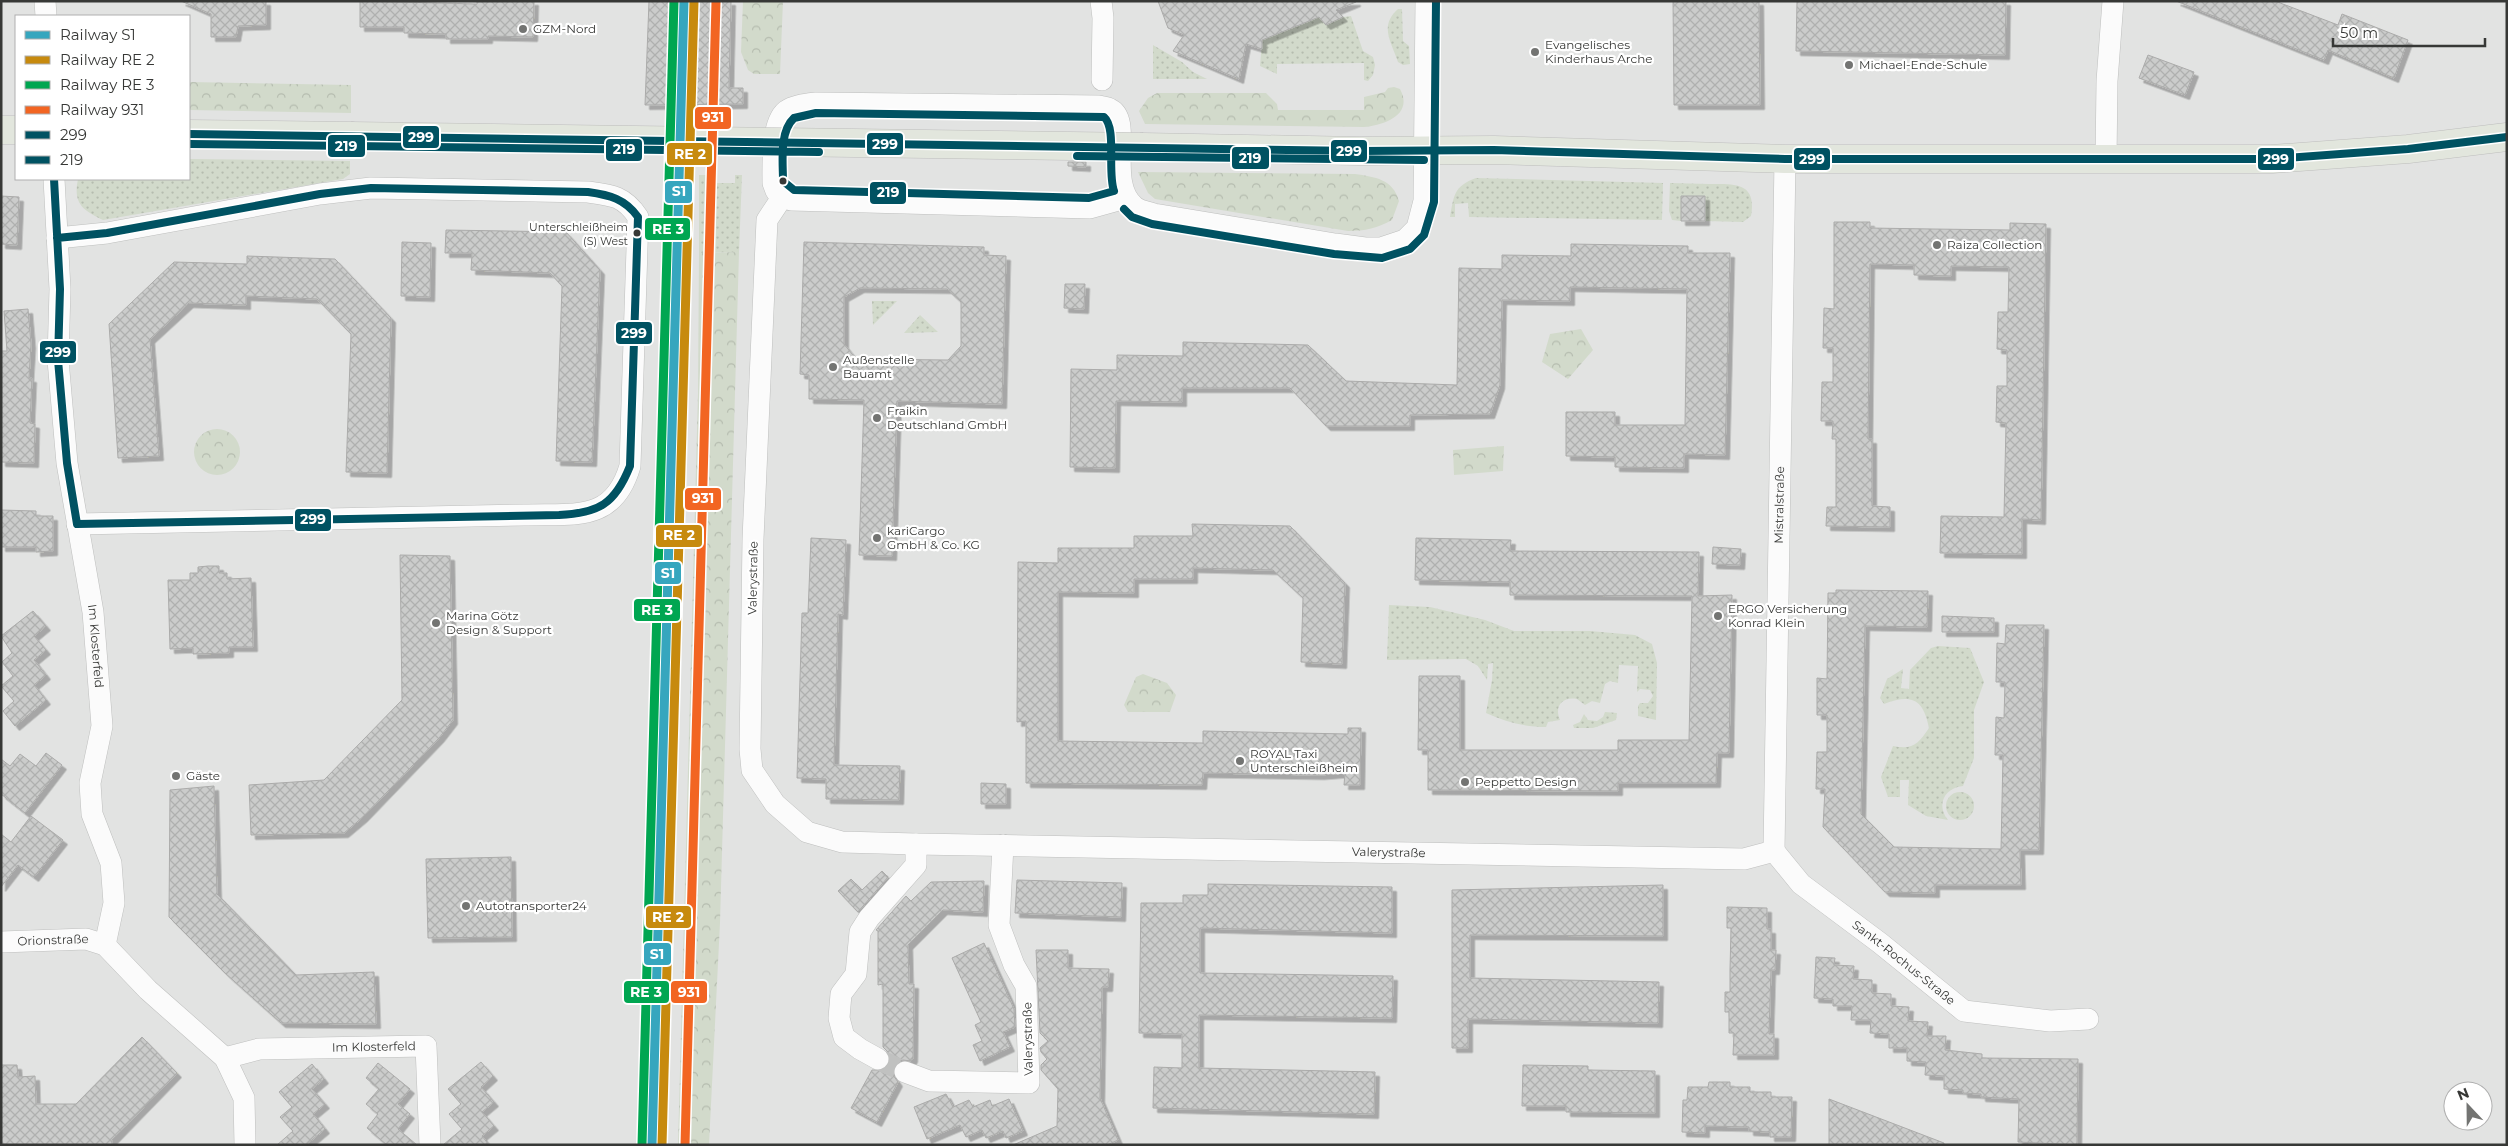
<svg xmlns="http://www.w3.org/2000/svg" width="2508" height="1146" viewBox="0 0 2508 1146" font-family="Montserrat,sans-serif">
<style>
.grass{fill:url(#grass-dots)}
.forest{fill:url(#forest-crowns)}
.building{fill:url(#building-cross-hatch);stroke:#ababaa;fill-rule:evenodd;filter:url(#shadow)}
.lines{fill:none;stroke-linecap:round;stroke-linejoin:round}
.minor-tunnel{stroke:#c0c1c0;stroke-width:21;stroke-dasharray:21 11;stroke-linecap:butt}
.minor-casing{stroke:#bebfbe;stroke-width:22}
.major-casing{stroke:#bebebd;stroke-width:29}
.minor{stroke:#fbfbfb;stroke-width:21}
.major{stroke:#e2e6dd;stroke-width:28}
.major-bridge-casing{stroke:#bebebd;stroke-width:29;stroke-linecap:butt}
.major-bridge{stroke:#e2e6dd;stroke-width:28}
.bus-1-casing{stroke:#fff;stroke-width:11}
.bus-2-casing{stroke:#fff;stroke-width:11}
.bus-1{stroke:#005262;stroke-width:8}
.bus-2{stroke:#005262;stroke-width:8}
.rail-1-casing{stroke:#fff;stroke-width:12}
.rail-2-casing{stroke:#fff;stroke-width:12}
.rail-3-casing{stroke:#fff;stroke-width:12}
.rail-4-casing{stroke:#fff;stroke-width:12}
.rail-1{stroke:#36a6be;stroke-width:9}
.rail-2{stroke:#c78a0e;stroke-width:9}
.rail-3{stroke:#00a651;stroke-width:9}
.rail-4{stroke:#f26522;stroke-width:9}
.poi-dot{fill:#737472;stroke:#fff;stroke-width:2}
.bus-dot{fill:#373836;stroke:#fff;stroke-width:2}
.labels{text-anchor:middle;stroke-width:4.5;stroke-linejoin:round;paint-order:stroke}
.bus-label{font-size:11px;fill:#373836;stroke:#fff;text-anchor:end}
.poi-label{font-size:12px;fill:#373836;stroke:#fff;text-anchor:start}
.street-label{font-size:12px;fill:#373836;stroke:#fff}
.line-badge{stroke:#fff;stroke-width:2}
.badge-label{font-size:14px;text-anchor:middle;font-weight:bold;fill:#fff}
</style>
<defs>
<pattern id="grass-dots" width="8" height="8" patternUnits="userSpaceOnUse" patternTransform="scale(1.25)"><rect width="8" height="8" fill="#d2dacb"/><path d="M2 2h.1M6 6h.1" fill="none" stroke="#b5bcaf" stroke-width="1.8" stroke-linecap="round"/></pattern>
<pattern id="forest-crowns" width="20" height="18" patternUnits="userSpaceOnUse" patternTransform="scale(1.25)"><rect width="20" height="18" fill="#d2dacb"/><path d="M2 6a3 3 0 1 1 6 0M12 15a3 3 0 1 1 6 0" fill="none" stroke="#b5bcaf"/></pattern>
<pattern id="building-cross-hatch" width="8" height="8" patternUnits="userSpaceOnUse" patternTransform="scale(1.25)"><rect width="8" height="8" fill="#cbcccb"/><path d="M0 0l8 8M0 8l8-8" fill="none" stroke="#afb0af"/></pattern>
<filter id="shadow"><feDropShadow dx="4.5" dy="4.5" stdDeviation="0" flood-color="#0004"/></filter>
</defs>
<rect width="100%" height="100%" fill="#e2e3e2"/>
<path class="grass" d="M1398,9H1402L1403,41L1409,46L1410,64L1403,65L1398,62C1391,41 1379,26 1398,9Z
M1351,16L1363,51L1373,57L1375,65L1373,75L1368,81L1364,80V63L1277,64V74L1260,66L1262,40L1319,17L1326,25L1343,17Z
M1153,45L1182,62L1193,72L1207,79H1153Z
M189,159L350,161V174L343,179L103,220C82,210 73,203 78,179H189Z
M699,175H707V183H735V175H742L739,252L699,253Z
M1476,178L1663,183L1662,220L1469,217L1468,203L1455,204V217H1450C1454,195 1454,186 1476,178Z
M1670,183C1683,183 1696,184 1709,184C1735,184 1757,182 1751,216L1743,222L1705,221V196H1681V221L1672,220L1669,211Z
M872,301H897L873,325Z
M920,315L938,332L904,333Z
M1389,605L1430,607L1485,620L1514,631H1590L1635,635L1652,644L1657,663L1656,720L1638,716V706L1640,703H1648L1653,696L1650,690L1640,689L1637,692L1638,666L1619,665L1618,683L1610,681L1605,684L1600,703L1592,701L1585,705L1577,699C1562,696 1554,707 1560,720L1548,722L1546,727C1524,727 1506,722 1486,713L1492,680L1493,663L1488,664L1487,680L1478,666L1466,659L1387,660Z
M1938,646L1970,648L1984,682L1974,710V758L1963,786C1944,788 1936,805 1948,820L1926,816L1908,805L1909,780H1900V797H1888L1881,777L1893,746C1913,750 1918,744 1929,728C1923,698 1911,694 1884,704L1880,698L1887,679L1903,669L1901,688L1909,689L1910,670L1931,648Z
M1605,712L1617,713L1616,720L1593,728H1574L1573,725L1580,722L1584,714L1588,720L1597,721L1603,717Z
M1946 806a14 14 0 1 1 28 0a14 14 0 1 1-28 0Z"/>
<path class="forest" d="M743,1H783L780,74H754L748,70L741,52Z
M189,82L351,85V113L189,110Z
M1394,87L1400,89C1414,115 1384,125 1364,127L1145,124L1139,111L1148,98L1157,93H1266L1277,104L1278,110H1364V97L1385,92L1388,88Z
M1138,172L1355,174C1375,177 1393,179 1399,201L1392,220C1378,228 1365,231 1348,231L1155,199L1148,193Z
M739,252L720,923L709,1145H678L698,393L699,253Z
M1581,329L1593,350L1568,379L1542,362L1550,334Z
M194 452a23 23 0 1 1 46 0a23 23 0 1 1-46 0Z
M1504,446L1503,471L1454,475L1453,450Z
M1143,674L1167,683L1176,695L1170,712H1128L1124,705L1136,677Z"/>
<path class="building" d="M181,1H266V25L238,26L236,37H211V14Z
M360,1L477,4V1H534L533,37L488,36V39H446V34L404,33V27H360Z
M649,1H731L729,88H743V104L645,105Z
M1158,1H1356V2L1336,10L1343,17L1326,25L1319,17L1262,40V49L1246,44L1239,79L1173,51L1184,35L1168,28Z
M1673,1H1759L1760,105H1674Z
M1797,1H2006L2005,55L1796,51Z
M2176,1H2275L2338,25L2342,14L2408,40L2394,78L2328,50L2324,60Z
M2148,55L2194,72L2185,95L2139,78Z
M1068,162H1086V167L1068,166Z
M1,196L19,197L17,245L1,244Z
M1681,196H1705V221H1681Z
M1834,222H1870V228L1933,229L2010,230V223L2046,224L2041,520L2022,519V554L1940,553L1941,516L2004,517L2006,423L1996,422L1997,386H2007V350L1997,349L1998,312H2008L2009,267L1951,266V276L1914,275V265L1870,264L1868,439H1872V506L1890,507V527L1826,526L1827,507H1836V439H1832L1833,421H1821L1822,382H1833V348H1823L1824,308L1834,309Z
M446,230L566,232L600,270L592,462L556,461L562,286L550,273L471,270L472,253H445Z
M402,242L431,243L430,297L401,296Z
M804,242L984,247V255L1006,256L1002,404L897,401L892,556L859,555L864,400L809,399V375L800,374ZM860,288L947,289L961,302V346L948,360L856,359L844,344V297Z
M1571,244L1688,246V253H1730L1725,455L1684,454V468L1615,467V457L1566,456V412H1615V425H1685L1687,289L1570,287V301L1502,300L1500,385L1490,414L1410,415V426H1326L1290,388H1182V402L1116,401L1115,468L1070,467L1071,369L1117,370V355L1183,356V342L1308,345L1346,381L1457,385L1459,268L1502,269V255L1571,256Z
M247,256L335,259L391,318L387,473L346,472L351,334L317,299L246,296V305L189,303L150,339L159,456L118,458L109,324L174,262L247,264Z
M1065,284H1085L1084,309L1064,308Z
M28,309L31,344L29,378H32L30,423L35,424L34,463L1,462V351H7L4,311Z
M1,510L36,511V516H53V551L36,552V547H1Z
M1192,524L1290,526L1345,583L1342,664L1301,662L1303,598L1273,570L1193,568V579H1134V593L1058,592V741L1203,743V731L1348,734V728H1361L1360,785H1344L1345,773L1320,775L1203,773L1202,785L1026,783V721L1017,722L1018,562L1058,563V548H1134V536H1193Z
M811,538L846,540L843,615L838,614L834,765L900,766L899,800L826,799V779L797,778L802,613H808Z
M1416,538L1511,540L1510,551L1699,552L1698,596L1732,595L1729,753H1717L1716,783H1618V791L1428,790V750H1418L1419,676H1460V750H1618V740H1689L1692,596L1510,595V582L1415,580Z
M1713,547L1741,549L1740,565L1712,564Z
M400,555L450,556L453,720L439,738L363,817L344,833L251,835L249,785L324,780L402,700Z
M208,566H219V573H227V579L251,578L253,647H229V653L193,654V648L170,649L168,580H190V573H198V567Z
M1836,590L1928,591L1927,627L1865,626L1861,814L1894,847L2001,849L2003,755H1995L1996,717L2004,718L2005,682H1996L1997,643L2005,644L2006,625H2044L2039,850H2020L2021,885H1935V893L1885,892L1823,827L1825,789H1816L1817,752H1827V715H1817V678L1827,679L1828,593H1836Z
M33,611L46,626L34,636L46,650L34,660L46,675L34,685L46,700L15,726L3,711L14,701L1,686L13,676L2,662L12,653L1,636Z
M1942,616L1994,618V632H1942Z
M46,753L62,765L25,813L1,794V759L10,766L20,754L36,766Z
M981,783L1006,784V804H981Z
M214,786L217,894L296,975L374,972L376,1024L281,1023L225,973L169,917L170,790Z
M31,816L63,840L34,877L18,865L1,887V834L11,842Z
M511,857L512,937L428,938L426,859Z
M882,871L888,877L858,912L838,891L851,879L862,890Z
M1017,880L1122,883L1121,917L1015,913Z
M984,881L983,912L943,910L908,945L909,984H914L913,1058L911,1061L903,1060L897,1062L894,1067L893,1075L898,1082L877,1122L851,1108L872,1070H884L890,1059L888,1052L883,1047V984L878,985V931L876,930L906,896L911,901L931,882Z
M1208,884L1392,887V933L1200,928V973L1393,976L1392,1018L1199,1015V1068L1375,1072L1374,1114L1153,1108L1154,1067L1182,1068V1034L1139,1033L1141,903H1183V895H1208Z
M1663,885V936L1470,935V978L1659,982L1658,1023L1468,1019V1048H1452V890Z
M1727,907L1767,908V929H1771V950H1776L1775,970H1771L1769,1034H1774V1055H1733L1734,1033H1729V1012H1725V992H1730V970L1731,928H1727Z
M984,943L1014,1009L1015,1027L1003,1032L1010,1047L980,1061L973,1045L982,1041L975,1025L981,1022L952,958Z
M1036,950H1068V968L1109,969L1108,987H1102L1100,1098L1118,1140L1107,1145H1013L1057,1126L1058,1089L1041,1070V1065L1047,1059L1041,1052L1040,1048L1048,1041L1040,1033Z
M1816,957L1835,958L1834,965L1854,966L1853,979L1872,980V993L1891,994V1006L1909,1007L1908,1021L1928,1022L1927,1036H1946L1945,1050L1982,1054V1058L2078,1059L2077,1145L2018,1142L2019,1099L1981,1097V1094L1963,1093V1090L1944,1089V1076L1925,1075L1926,1062L1907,1061V1048H1889V1034L1870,1033L1871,1020H1851L1852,1006H1833V999L1814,998Z
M142,1037L177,1073L112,1140V1145H1V1065H17L18,1077L35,1076L36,1104H76Z
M481,1062L493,1076L481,1087L494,1102L482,1112L494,1126L482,1136L489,1145H443L462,1129L449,1114L461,1104L448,1089Z
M378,1063L410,1089L398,1104L410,1114L398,1129L417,1145H387L367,1128L378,1114L366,1104L379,1089L366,1078Z
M312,1064L324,1079L312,1089L325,1104L313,1114L325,1129L306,1145H277L293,1131L280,1117L292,1107L279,1092Z
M1523,1065L1588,1066V1070L1655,1071V1113L1566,1112V1106H1522Z
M1709,1082H1730V1087H1750V1092H1771V1097H1792L1791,1137H1770V1132L1749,1131V1127L1705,1126V1133L1682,1132L1683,1100H1687L1688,1087H1708Z
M946,1094L953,1107L969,1100L973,1107L990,1100L992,1106L1009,1099L1023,1131L1006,1138L1003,1131L986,1138L982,1130L966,1137L960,1125L927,1139L914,1107Z
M1829,1099L1944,1143V1145H1829Z"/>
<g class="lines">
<path class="minor-tunnel" d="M878,1059L905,1072"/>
<defs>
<g id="minor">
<path d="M45,1L46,16"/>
<path d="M1101,1L1103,18L1102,80"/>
<path d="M2106,160L2107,81L2113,1"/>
<path id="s1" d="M54,179L60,289L58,360L67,463L93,612L102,726L90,783L92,814L111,863L114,903L105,945"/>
<path id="s2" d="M783,196L767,220L753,539L750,749L752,770L775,804L807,832L842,842L916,844L1744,859L1774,851"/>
<path d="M1126,198L1090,208L791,200L776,191L773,183C773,165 771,123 786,111C794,105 807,104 816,103L1099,106C1102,107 1107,107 1110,109C1134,120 1105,184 1135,207C1140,211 1148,212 1154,214L1335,244L1365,248H1381L1405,240L1417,228L1424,201L1426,1"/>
<path d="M57,238L107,233L320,194L371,188L588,192C612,195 624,196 638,217L630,466C613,524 573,513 524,515L77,524"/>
<path id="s3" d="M1774,851L1785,159"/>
<path id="s4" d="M1774,851L1801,884L1880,943L1964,1011L2050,1021L2088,1019"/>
<path id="s5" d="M1,942L86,939L105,945L148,990L225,1058L244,1098L245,1145"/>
<path id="s6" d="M225,1058L259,1049L426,1046L430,1145"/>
<path d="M878,1059L860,1049L844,1037L839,1018L841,994L856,974L860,932L869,918L916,865V844"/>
<path d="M905,1072L929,1081L1029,1083L1026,986L1014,965L999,925L1003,845"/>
</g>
<path id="major" d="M1,130H16
M189,134L351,136
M1143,147L1359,151L1494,150L1785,159H2272L2408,149L2507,137"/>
</defs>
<use href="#minor" class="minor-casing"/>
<use href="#major" class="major-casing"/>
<use href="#minor" class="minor"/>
<use href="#major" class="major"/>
<defs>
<path id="major-bridge" d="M351,136L1143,147"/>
</defs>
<use href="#major-bridge" class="major-bridge-casing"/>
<use href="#major-bridge" class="major-bridge"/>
<defs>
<path id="bus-1" d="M189,134L1359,151L1494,150L1785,159H2272L2408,149L2507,137
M54,179L60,289L58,360L67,463L77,524
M57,238L107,233L320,194L371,188L588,192C610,195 625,199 638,217L630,466C615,504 599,513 559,515L77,524"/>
<path id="bus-2" d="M816,113L1104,117C1117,128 1107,172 1114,191L1089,198L794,190L783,181C783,162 779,132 794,118Z
M189,144L819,152
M1077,156L1424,160
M1124,209L1132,217L1152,224L1334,254L1382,258L1410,249L1424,235L1434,202L1436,1"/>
</defs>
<use href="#bus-1" class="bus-1-casing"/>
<use href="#bus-2" class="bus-2-casing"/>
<use href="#bus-1" class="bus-1"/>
<use href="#bus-2" class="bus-2"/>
<defs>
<path id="rail-1" d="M652,1145L684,1"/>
<path id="rail-2" d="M662,1145L694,1"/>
<path id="rail-3" d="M642,1145L674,1"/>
<path id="rail-4" d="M685,1145L716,2"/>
</defs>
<use href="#rail-1" class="rail-1-casing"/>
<use href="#rail-2" class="rail-2-casing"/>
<use href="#rail-3" class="rail-3-casing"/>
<use href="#rail-4" class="rail-4-casing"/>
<use href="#rail-1" class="rail-1"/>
<use href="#rail-2" class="rail-2"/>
<use href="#rail-3" class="rail-3"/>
<use href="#rail-4" class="rail-4"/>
</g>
<g class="poi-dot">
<circle cx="523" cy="29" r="5"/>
<circle cx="1535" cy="52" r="5"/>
<circle cx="1849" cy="65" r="5"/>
<circle cx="1937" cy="245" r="5"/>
<circle cx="833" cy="367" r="5"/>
<circle cx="877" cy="418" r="5"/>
<circle cx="877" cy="538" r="5"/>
<circle cx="1718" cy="616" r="5"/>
<circle cx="436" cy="623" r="5"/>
<circle cx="1240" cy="761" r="5"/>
<circle cx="176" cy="776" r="5"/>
<circle cx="1465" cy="782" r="5"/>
<circle cx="466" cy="906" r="5"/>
</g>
<g class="bus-dot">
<circle cx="783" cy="181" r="4.5"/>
<circle cx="637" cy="233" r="4.5"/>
</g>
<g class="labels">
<g class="bus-label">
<text x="628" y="231">Unterschleißheim<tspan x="628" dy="14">(S) West</tspan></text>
</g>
<g class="poi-label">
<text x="533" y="33">GZM-Nord</text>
<text x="1545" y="49">Evangelisches<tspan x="1545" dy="14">Kinderhaus Arche</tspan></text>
<text x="1859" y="69">Michael-Ende-Schule</text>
<text x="1947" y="249">Raiza Collection</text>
<text x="843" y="364">Außenstelle<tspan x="843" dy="14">Bauamt</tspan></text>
<text x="887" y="415">Fraikin<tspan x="887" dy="14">Deutschland GmbH</tspan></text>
<text x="887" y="535">kariCargo<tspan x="887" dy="14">GmbH &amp; Co. KG</tspan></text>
<text x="1728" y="613">ERGO Versicherung<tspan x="1728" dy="14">Konrad Klein</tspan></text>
<text x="446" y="620">Marina Götz<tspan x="446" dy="14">Design &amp; Support</tspan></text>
<text x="1250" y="758">ROYAL Taxi<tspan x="1250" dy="14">Unterschleißheim</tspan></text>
<text x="186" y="780">Gäste</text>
<text x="1475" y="786">Peppetto Design</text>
<text x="476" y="910">Autotransporter24</text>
</g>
<g class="street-label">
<text dy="4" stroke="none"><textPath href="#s3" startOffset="346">Mistralstraße</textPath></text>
<text transform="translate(753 578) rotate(-89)" y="4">Valerystraße</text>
<text dy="4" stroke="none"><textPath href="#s1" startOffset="470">Im Klosterfeld</textPath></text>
<text dy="4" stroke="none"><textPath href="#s2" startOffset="1246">Valerystraße</textPath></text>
<text dy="4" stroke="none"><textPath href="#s5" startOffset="52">Orionstraße</textPath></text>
<text dy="4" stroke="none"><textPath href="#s4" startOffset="172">Sankt-Rochus-Straße</textPath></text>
<text transform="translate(1028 1039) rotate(-91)" y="4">Valerystraße</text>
<text dy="4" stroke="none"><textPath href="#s6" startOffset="150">Im Klosterfeld</textPath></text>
</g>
</g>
<g class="line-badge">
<rect x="694" y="106" width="38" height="24" rx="5" fill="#f26522"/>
<rect x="402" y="125" width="38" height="24" rx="5" fill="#005262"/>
<rect x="866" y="132" width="38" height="24" rx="5" fill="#005262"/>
<rect x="327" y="134" width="39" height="24" rx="5" fill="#005262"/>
<rect x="605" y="138" width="38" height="24" rx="5" fill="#005262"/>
<rect x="1330" y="139" width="38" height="24" rx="5" fill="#005262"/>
<rect x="666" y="142" width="47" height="24" rx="5" fill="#c78a0e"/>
<rect x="1231" y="146" width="39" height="24" rx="5" fill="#005262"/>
<rect x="2257" y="147" width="38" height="24" rx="5" fill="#005262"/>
<rect x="1793" y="147" width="38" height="24" rx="5" fill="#005262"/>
<rect x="664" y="180" width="29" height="24" rx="5" fill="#36a6be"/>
<rect x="869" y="181" width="38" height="24" rx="5" fill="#005262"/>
<rect x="644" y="217" width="47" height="24" rx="5" fill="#00a651"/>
<rect x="615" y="321" width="38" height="24" rx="5" fill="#005262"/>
<rect x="39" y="340" width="38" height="24" rx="5" fill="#005262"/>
<rect x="684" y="487" width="38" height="24" rx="5" fill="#f26522"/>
<rect x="294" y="508" width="38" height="24" rx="5" fill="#005262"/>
<rect x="655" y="524" width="48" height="24" rx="5" fill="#c78a0e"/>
<rect x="654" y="561" width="28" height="24" rx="5" fill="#36a6be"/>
<rect x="633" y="598" width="48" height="24" rx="5" fill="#00a651"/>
<rect x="645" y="905" width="47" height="24" rx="5" fill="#c78a0e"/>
<rect x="643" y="942" width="29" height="24" rx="5" fill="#36a6be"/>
<rect x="623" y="980" width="47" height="24" rx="5" fill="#00a651"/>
<rect x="670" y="980" width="38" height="24" rx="5" fill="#f26522"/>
</g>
<g class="badge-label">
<text x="713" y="122">931</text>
<text x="421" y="142">299</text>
<text x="885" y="149">299</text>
<text x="346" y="151">219</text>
<text x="624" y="154">219</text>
<text x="1349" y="156">299</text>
<text x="690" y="159">RE 2</text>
<text x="1250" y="163">219</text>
<text x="2276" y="164">299</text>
<text x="1812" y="164">299</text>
<text x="679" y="196">S1</text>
<text x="888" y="197">219</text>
<text x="668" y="234">RE 3</text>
<text x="634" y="338">299</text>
<text x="58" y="357">299</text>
<text x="703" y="503">931</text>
<text x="313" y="524">299</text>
<text x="679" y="540">RE 2</text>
<text x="668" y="578">S1</text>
<text x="657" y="615">RE 3</text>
<text x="668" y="922">RE 2</text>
<text x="657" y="959">S1</text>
<text x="646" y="997">RE 3</text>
<text x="689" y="997">931</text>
</g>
<rect width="2508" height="1146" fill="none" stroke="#373836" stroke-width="5"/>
<rect x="15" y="15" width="175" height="165" fill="#ffffff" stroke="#afafaf"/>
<rect x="25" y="31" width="25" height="8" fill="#36a6be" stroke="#afafaf"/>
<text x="60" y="40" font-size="15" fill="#373836">Railway S1</text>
<rect x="25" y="56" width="25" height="8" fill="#c78a0e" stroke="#afafaf"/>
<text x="60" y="65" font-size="15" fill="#373836">Railway RE 2</text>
<rect x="25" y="81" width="25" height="8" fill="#00a651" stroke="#afafaf"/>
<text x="60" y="90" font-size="15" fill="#373836">Railway RE 3</text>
<rect x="25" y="106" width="25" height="8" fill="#f26522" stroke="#afafaf"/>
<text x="60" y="115" font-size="15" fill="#373836">Railway 931</text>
<rect x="25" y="131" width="25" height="8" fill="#005262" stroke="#afafaf"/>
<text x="60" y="140" font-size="15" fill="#373836">299</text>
<rect x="25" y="156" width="25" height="8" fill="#005262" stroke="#afafaf"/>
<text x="60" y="165" font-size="15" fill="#373836">219</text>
<g transform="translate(2468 1106) rotate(338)"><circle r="24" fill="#ffffff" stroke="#afafaf"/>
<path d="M0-4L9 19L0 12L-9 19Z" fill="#737472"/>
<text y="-8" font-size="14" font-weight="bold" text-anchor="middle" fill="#373836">N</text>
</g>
<path d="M2333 38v8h152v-8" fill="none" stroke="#373836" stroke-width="2.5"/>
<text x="2340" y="38" font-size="15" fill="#373836" stroke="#ffffff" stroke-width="4" paint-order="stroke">50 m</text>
</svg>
